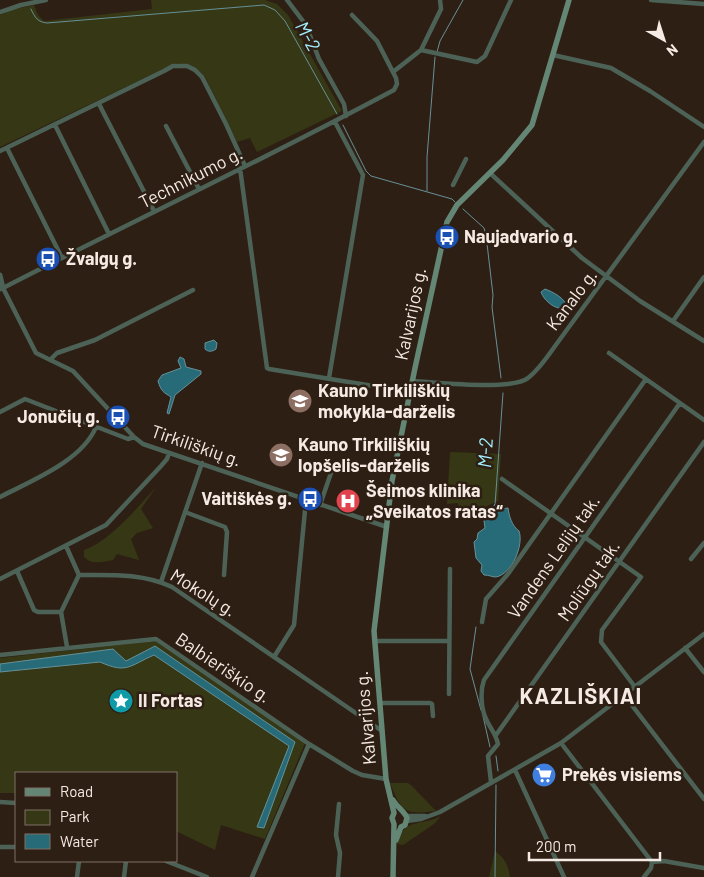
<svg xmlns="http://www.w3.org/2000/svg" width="704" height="877" viewBox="0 0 704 877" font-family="Barlow,sans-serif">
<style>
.green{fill:#363714}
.water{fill:#286b78;stroke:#669198}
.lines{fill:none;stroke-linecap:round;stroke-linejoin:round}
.stream{stroke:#669198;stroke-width:1}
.minor{stroke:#4d6257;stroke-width:4.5}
.tertiary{stroke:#4d6257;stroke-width:5}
.secondary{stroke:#648674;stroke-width:5.5}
.labels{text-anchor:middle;stroke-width:5;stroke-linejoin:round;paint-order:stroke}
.street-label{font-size:18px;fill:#f6ebe4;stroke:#2e1f14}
.poi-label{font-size:18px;font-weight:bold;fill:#f6ebe4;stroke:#2e1f14;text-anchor:start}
.water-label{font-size:19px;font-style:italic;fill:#a1efff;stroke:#2e1f14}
.district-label{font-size:22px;font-weight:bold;letter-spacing:1px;fill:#f6ebe4;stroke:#2e1f14}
</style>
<rect width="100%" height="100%" fill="#2e1f14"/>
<path class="green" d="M151,0H265L277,4L288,15L342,111L257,152L250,138L237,142L205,77C196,66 187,63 174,64L0,147V15L15,9L34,5L38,15L44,21L152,9Z
M450,452L501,454L498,501L487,506L480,514H459L458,503L447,504Z
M156,487L141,509L153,528L137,533L131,539L139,560L117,554L113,560C103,562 92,565 84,557V550C109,542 138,507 156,487Z
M155,641L305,743L265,839L221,825L215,850L176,831V773H16V793H0V658Z
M390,783H408L412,786L436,811C404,815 402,812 390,783Z
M441,816L434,824L403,845L397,844C405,816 421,827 441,816Z
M495,851C505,859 508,864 510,877H489Z"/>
<path class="water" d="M545,289C553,292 565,298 567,307C557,312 544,301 541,292Z
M214,340L217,343L216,349C212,352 208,352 205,349V343Z
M180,357L184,359L186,367L201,371V374L175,395L169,414L167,413L171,397C163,392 161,391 158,381L162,375L181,368L178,361Z
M495,504L501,509L508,508C509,516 512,526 519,531C524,545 512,574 496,577C492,577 489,575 484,575L481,571L482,565L476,558L474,542L477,539L478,533L485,528L484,521L486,514L489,513Z
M155,646L295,742L264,828L257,827L289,746L154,655C129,666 127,674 100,662L0,672V664L113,649L126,661Z"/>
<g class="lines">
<path class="stream" d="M31,9C35,18 38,22 47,23L264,5L275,10L285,21L337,114
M437,52L440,41L463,0
M343,125L366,171L371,176L452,199L455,202
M427,191V157L435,57
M463,209L484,228L486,235L493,295L492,307L501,378
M495,505L503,393
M476,627L470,669L481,710
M483,716L490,747
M496,756L498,771
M495,877L496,785"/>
<path class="minor" d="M287,0L306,25L319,59L344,104L346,116
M651,0L704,4
M0,12L21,5L46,0
M352,15L377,41L396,78L397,84L394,90C265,159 133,221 3,288L36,353L73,371L134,437L143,444L387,527
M421,50L477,62L485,56L511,0
M553,55L611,68L650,91L704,127
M393,72L421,50L441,9L440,0
M99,104L154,211
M55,125L109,234
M166,126L199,189
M7,148L62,258
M0,151L164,71L173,66H187L195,70L202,77L226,124L245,166
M240,168L267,368L269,369L410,392
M490,173L582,258L640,301L704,341
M453,185L466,159
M673,321L704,277
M609,353L704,420
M50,360L57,353L95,340L193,290
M329,378L363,175L335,122
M412,381C435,382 512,391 528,378C540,369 549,354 558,342L704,142
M0,412L25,399L128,439L134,437
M502,479L641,577L602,630L601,642L635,687
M0,497C31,481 82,461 96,427
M320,505L332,470
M185,512L225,527L227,532L224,575
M66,546L79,575
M691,559L704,543
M17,571L34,610L38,612H61L79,575C110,575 143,573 172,587L382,731
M0,579L106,525L161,466L167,459L169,453
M161,582L202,463
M61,612L67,647
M482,622L486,599L508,574L646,379
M375,641H448
M685,648L704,672
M0,655L156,639L309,744L353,771L362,775L386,779
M274,657L294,625L306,500
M449,694L450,569
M624,695L704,799
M380,703H430L432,704L433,716
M496,735L704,442
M561,743L652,862L651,868L644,877
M515,770L564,877
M491,782L488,756L498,744C496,734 490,728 486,719C481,708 480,691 484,680L680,403
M0,802L16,803
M407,816H425
M407,821L421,819L440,812L561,743L704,634
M0,847H16
M166,861L207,877
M652,862L664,861L704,868
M77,877L79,861
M124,877L126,861
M252,877L309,744
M338,877L340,853L336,835L339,804"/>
<path class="tertiary" d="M0,275L3,288L0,289"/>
<path class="secondary" d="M393,800C397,807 405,812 407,818L405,825L401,827L396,840
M393,877L394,824L392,818L394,813L386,779L374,631L392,481L415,368L447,222L457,205L503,160L532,125L569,0"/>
</g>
<defs>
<symbol id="bus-disc" viewBox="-11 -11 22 22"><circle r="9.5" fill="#1a4fb4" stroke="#2e1f14"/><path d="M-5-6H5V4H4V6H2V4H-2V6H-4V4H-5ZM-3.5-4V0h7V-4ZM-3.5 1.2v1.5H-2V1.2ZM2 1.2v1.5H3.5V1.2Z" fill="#fff"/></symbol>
<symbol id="school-disc" viewBox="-11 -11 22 22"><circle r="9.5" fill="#8d6e63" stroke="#2e1f14"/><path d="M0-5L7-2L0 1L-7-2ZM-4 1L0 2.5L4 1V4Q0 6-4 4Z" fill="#fff"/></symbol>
<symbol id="hospital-disc" viewBox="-11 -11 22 22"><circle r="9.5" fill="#e0444e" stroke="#2e1f14"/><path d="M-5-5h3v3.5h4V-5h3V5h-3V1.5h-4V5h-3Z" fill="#fff"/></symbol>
<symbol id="sight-disc" viewBox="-11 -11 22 22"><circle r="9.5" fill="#0f9aa8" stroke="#2e1f14"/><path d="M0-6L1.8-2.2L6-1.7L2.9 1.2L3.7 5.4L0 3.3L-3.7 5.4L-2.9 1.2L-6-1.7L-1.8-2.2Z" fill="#fff"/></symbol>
<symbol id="supermarket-disc" viewBox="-11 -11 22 22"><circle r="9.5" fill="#3f7fe0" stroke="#2e1f14"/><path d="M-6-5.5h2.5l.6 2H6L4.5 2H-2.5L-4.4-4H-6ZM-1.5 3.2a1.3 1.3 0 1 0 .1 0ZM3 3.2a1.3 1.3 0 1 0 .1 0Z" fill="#fff"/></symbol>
</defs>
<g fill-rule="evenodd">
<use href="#bus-disc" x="433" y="223" width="28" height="28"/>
<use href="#bus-disc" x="34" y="245" width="28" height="28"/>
<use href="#school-disc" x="286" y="387" width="28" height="28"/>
<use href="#bus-disc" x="104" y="403" width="28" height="28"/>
<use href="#school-disc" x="267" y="441" width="28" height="28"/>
<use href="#bus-disc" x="296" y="485" width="28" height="28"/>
<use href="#hospital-disc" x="334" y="487" width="28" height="28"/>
<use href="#sight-disc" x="107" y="687" width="28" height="28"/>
<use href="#supermarket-disc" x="530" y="761" width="28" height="28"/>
</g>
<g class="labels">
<g class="street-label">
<text transform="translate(191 178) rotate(-27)" y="6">Technikumo g.</text>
<text transform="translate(572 300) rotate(-53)" y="6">Kanalo g.</text>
<text transform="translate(411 314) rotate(-78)" y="6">Kalvarijos g.</text>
<text transform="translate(196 446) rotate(19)" y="6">Tirkiliškių g.</text>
<text transform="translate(554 557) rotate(-55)" y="6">Vandens Lelijų tak.</text>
<text transform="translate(589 581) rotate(-55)" y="6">Moliūgų tak.</text>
<text transform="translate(203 593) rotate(32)" y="6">Mokolų g.</text>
<text transform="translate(223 668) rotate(34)" y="6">Balbieriškio g.</text>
<text transform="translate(366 718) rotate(-95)" y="6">Kalvarijos g.</text>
</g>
<g class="poi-label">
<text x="464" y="243">Naujadvario g.</text>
<text x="66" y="265">Žvalgų g.</text>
<text x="318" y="397">Kauno Tirkiliškių<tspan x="318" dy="21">mokykla-darželis</tspan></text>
<text x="100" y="423" text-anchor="end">Jonučių g.</text>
<text x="298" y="451">Kauno Tirkiliškių<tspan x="298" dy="21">lopšelis-darželis</tspan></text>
<text x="366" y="497">Šeimos klinika<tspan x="366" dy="21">„Sveikatos ratas“</tspan></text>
<text x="292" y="505" text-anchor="end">Vaitiškės g.</text>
<text x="138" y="707">II Fortas</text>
<text x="562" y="781">Prekės visiems</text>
</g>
<g class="water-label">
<text transform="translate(308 36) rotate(61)" y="7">M-2</text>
<text transform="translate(485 453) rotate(-86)" y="7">M-2</text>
</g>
<g class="district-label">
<text x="581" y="704">KAZLIŠKIAI</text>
</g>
</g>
<rect x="15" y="772" width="162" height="90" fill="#2e1f14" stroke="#7e7167"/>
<rect x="25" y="788" width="25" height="8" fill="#648674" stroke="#7e7167"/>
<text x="60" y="797" font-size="15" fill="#f6ebe4">Road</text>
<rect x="25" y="810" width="25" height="15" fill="#363714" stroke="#7e7167"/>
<text x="60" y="822" font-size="15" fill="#f6ebe4">Park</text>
<rect x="25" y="834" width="25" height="15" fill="#286b78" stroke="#7e7167"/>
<text x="60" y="847" font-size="15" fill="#f6ebe4">Water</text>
<g transform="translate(664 40) rotate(141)" stroke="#2e1f14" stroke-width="4" paint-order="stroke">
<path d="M0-4L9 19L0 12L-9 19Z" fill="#f6ebe4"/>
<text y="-8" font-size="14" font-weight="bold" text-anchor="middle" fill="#f6ebe4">N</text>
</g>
<path d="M529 852v8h131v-8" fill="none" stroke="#f6ebe4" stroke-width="2.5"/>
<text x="536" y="852" font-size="15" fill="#f6ebe4" stroke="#2e1f14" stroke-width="4" paint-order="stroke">200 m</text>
</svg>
